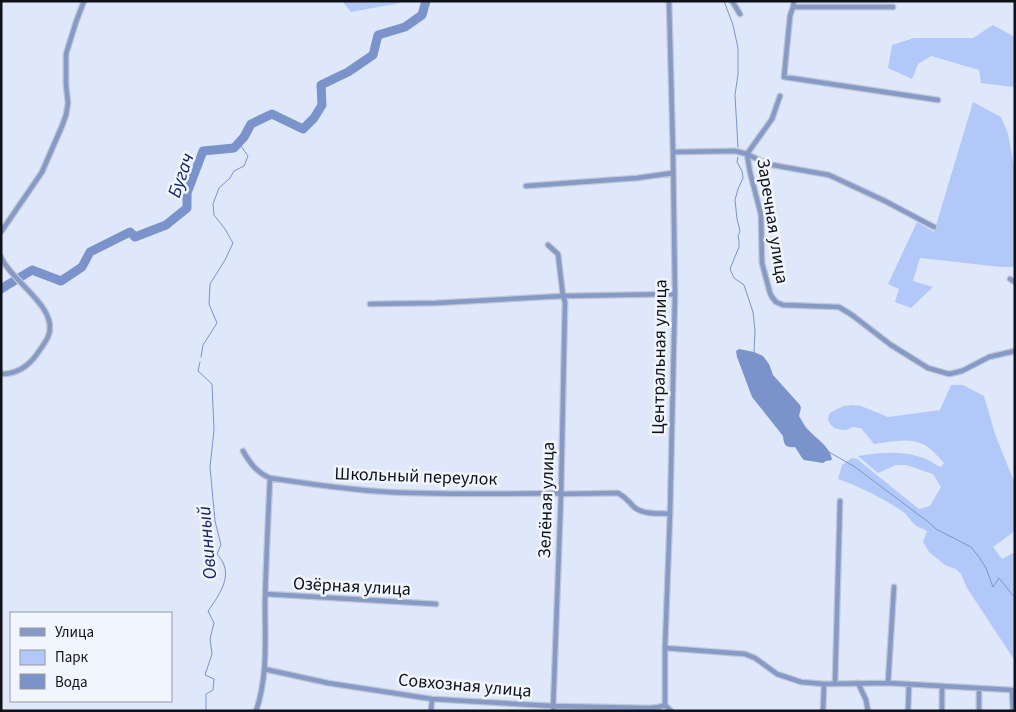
<svg xmlns="http://www.w3.org/2000/svg" width="1016" height="712" viewBox="0 0 1016 712" font-family="'Source Sans 3',sans-serif">
<style>
.green{fill:#b2c8f8}
.water{fill:#7b93cb}
.lines{fill:none;stroke-linecap:round;stroke-linejoin:round}
.stream{stroke:#7b93cb;stroke-width:1}
.river{stroke:#7b93cb;stroke-width:9}
.minor-casing{stroke:#bec6d7;stroke-width:7}
.minor{stroke:#879ac5;stroke-width:4.5}
.labels{text-anchor:middle;stroke-width:5;stroke-linejoin:round;paint-order:stroke}
.street-label{font-size:18px;fill:#0e1117;stroke:#f1f5fd}
.water-label{font-size:19px;font-style:italic;fill:#112566;stroke:#f1f5fd}
</style>
<rect width="100%" height="100%" fill="#dfe8fb"/>
<path class="green" d="M342,1H401L400,3L351,12Z
M993,25L1015,37V86L1013,87L981,83L979,70L931,56L918,64L912,79L888,68L892,45L914,38H973Z
M973,102L1001,117L1008,134L1015,171L1014,267H1001L920,258L913,281L933,287L911,308L895,302L899,289L888,284L917,222L934,232Z
M951,385H963L984,396L995,434L1015,484V531L993,547L1002,559L1015,552V661L967,588L961,574L956,569L945,565L929,552L923,542L927,531C922,528 916,527 913,523C909,519 907,514 902,511C883,498 860,487 838,479L842,465L852,458L857,459L919,509L930,506L941,487L933,474L906,465H896L878,473L858,456C882,452 908,450 930,461C934,463 937,466 941,467L944,463C939,458 930,447 923,444C908,437 889,442 874,444L861,428L853,427L846,430H841L834,428L830,424L828,419L829,414L833,411L844,406L852,405L861,406L888,417L940,410Z"/>
<path class="water" d="M739,349L754,352L763,356L769,364L773,375L800,405L801,408L799,416C801,419 803,423 805,426C814,438 830,445 832,460L826,461L823,463L804,460L802,458L795,447C785,448 784,445 783,436L752,397L737,357L736,351Z"/>
<g class="lines">
<path class="stream" d="M724,1L733,25L738,48V74L735,95L738,147
M738,157L737,162L742,171L743,178L738,189L735,200L737,219L740,231L738,236L739,241V247L730,269L734,278L744,285L753,312L755,331L754,353
M201,357L203,345L217,323L209,304L210,284L225,260L233,243L225,229L214,215L213,204L219,188L230,178L234,171L244,166L248,156L241,146L244,137
M200,362L198,371L212,384L214,430L210,467L215,521L221,545L217,554C219,557 223,561 224,565C230,581 217,598 208,611L214,623L210,639L212,654L205,675L214,679L213,690L206,694V711
M829,452L855,467L927,521L936,529L971,547L979,557L986,568L993,587L999,578L1015,598"/>
<path class="river" d="M1,289L32,270L61,281L82,267L90,252L130,232L135,237L166,225L187,208V193L203,151L234,148L244,137L251,124L272,114L303,129L314,118L322,105L321,85L348,72L373,55L378,35L405,27L422,15L426,1"/>
<defs>
<path id="minor" d="M669,1L673,152L675,294L670,514L665,648V705L671,711
M732,1L740,14
M794,1L793,7L790,16L784,77L938,100
M793,7H893
M780,96L772,119L747,154L750,172L761,215L762,263L770,293L772,297L776,302L783,305L839,307L852,315L891,345L928,368L949,374L962,371L989,357L1015,351
M673,152L735,151L747,154L767,164L829,175L885,201L934,227
M526,186L637,178L673,173
M1,232L42,172L62,126L66,115L68,103L66,85V54L76,22L84,1
M548,245L558,254L563,296L565,302L561,494L553,711
M1,257C11,281 57,306 49,334C47,341 41,348 37,354C28,367 17,374 1,374
M1010,279L1015,282
M370,304L436,303L563,296L675,294
M243,451C250,463 257,473 270,478C268,520 266,562 265,604C265,639 268,677 256,711
M270,478C309,484 348,490 388,492C444,495 500,494 556,493L561,494L618,493C627,498 627,500 634,507C643,515 659,513 670,514
M266,594L436,604
M665,648L745,654L755,658L777,674L801,682L824,684L888,683L1012,690L1013,711
M264,669L328,683L432,699L553,706L650,708L659,707L665,705
M858,683L866,700L868,711
M888,683L894,587
M835,684L840,501
M431,711L432,699
M823,711L824,684
M908,711L909,684
M942,711V686
M979,711V689"/>
</defs>
<use href="#minor" class="minor-casing"/>
<use href="#minor" class="minor"/>
</g>
<g class="labels">
<g class="street-label">
<text transform="translate(773 221) rotate(81)" y="6">Заречная улица</text>
<text transform="translate(659 357) rotate(-89)" y="6">Центральная улица</text>
<text transform="translate(416 476) rotate(2)" y="6">Школьный переулок</text>
<text transform="translate(546 500) rotate(-88)" y="6">Зелёная улица</text>
<text transform="translate(352 586) rotate(3)" y="6">Озёрная улица</text>
<text transform="translate(465 685) rotate(5)" y="6">Совхозная улица</text>
</g>
<g class="water-label">
<text transform="translate(180 175) rotate(-71)" y="7">Бугач</text>
<text transform="translate(206 543) rotate(-95)" y="7">Овинный</text>
</g>
</g>
<rect width="1016" height="712" fill="none" stroke="#0e1117" stroke-width="5"/>
<rect x="10" y="612" width="162" height="90" fill="#f1f5fd" stroke="#969aa1"/>
<rect x="20" y="628" width="25" height="8" fill="#879ac5" stroke="#969aa1"/>
<text x="55" y="637" font-size="15" fill="#0e1117">Улица</text>
<rect x="20" y="650" width="25" height="15" fill="#b2c8f8" stroke="#969aa1"/>
<text x="55" y="662" font-size="15" fill="#0e1117">Парк</text>
<rect x="20" y="674" width="25" height="15" fill="#7b93cb" stroke="#969aa1"/>
<text x="55" y="687" font-size="15" fill="#0e1117">Вода</text>
</svg>
